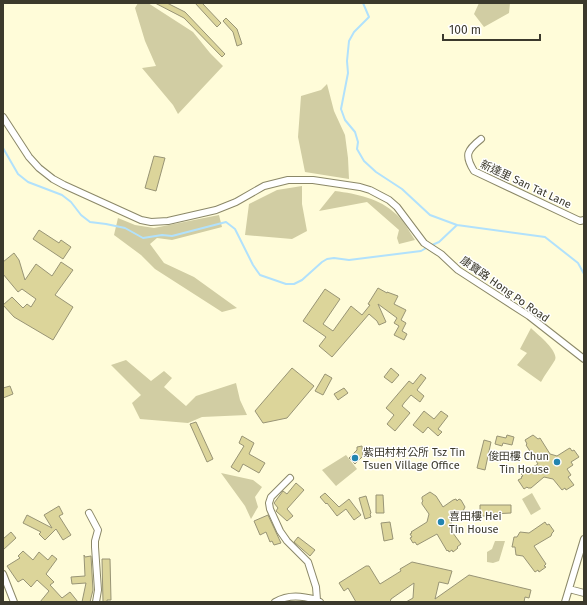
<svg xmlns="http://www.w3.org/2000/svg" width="587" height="605" viewBox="0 0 587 605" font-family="'Fira Sans','Noto Sans TC',sans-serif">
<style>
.green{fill:#d1cda3}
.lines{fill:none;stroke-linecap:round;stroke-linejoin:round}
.stream{stroke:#b1e1fc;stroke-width:2}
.building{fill:#dcd59a;stroke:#989475}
.minor-casing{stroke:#8b8868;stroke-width:8}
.minor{stroke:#fff;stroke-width:6}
.poi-dot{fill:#2385b0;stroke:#fff;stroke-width:1.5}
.labels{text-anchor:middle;stroke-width:3;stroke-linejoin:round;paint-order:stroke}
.street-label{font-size:11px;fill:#3b392c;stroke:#fff}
.poi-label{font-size:11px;fill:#3b392c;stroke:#fff;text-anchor:start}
</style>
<rect width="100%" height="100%" fill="#fffcd9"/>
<path class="green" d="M138,3H148L193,32L210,53L223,66L178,114L173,105L142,68L156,66L145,41L135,8Z
M479,3H510L509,13L484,27L474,14Z
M327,84L334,111L345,135L348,158L349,179L305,172L298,137L301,96L321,90Z
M302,186V204L307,231L292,239L245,235L249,204L277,190Z
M335,191C357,194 379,198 396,214C404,221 409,231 415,240L399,244L397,238L399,230L367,202L319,211Z
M219,215L222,227L172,240L157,238L150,244L164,263L194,277L237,308L222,312L155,269L141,255L114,235L118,218L135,225L154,228Z
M531,328C537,334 559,351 555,360C551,367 545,374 541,382L517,365L527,353L520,349Z
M126,360L151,381L164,371L172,378L164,387L186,406L196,396L236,383L240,400L247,415L202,417L188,423L140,419L132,403L141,395L111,365Z
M346,455L357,469L336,486L322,470Z
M221,473L253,480L262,487L255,497L258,507L251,519L245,506Z
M532,493L541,509L531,515L522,499Z
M495,541H505L499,561L493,563L487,562V552L492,549Z"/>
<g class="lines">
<path class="stream" d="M363,3L369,17L354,32L349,41L347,61L348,73L341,109L345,120L355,132L358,142L357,149L364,161L376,172L402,189L430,215L457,225
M3,148L18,174L28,182L62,195L71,202L81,215L90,222L106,224L125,228L143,238L162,235L172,236L226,222L235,229L253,265L260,275L286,284H294L302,280L322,262L327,259L334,258L349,260L421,251L428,247
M432,245L439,242L457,225L545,237L578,263L584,274"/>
</g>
<path class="building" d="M155,3H167L185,12L225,54L222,57L184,18Z
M195,3H202L221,23L217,27Z
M226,18L237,29L242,44L237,46L233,32L223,21Z
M154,156L165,158L156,191L145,188Z
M39,230L59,243L61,240L71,247L63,259L33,239Z
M14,253L19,260L25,280L36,264L52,276L61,262L73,270L55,295L73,307L53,340L14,317L3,305L12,297L23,308L27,304L31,307L36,299L22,289L18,292L3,274V262Z
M378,288L387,293V292L398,296L394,304L406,310L401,320L406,323L402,331L407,334L404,340L394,335L399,326L394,323L397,318L378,304L386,322L379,325L377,321L369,314L332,357L319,346L326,337L303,321L325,289L340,299L323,324L333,331L351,306L362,315L370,305L368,304Z
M292,368L314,386L287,418L263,423L255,411Z
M391,368L399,375L392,383L384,377Z
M325,374L332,378L323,395L315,391Z
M421,374L426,378L417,390L424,396L420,402L411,395L404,403L402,406L410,413L395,431L387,424L394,415L386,408L409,381L413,384Z
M10,386L13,394L3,398V388Z
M344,388L348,393L338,400L334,394Z
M424,411L434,419L441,411L448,416L438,429L442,432L438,436L428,427L423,433L413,425Z
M196,422L213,459L207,462L190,424Z
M507,435L514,437L512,445L503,443L502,446L495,444L497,436L506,438Z
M533,435L538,439L540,438L550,454L557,456L568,449L570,448L572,451L574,450L579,457L571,462L573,465L567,469L571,475L568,477L574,485L566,490L565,488L562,490L553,479L544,477L531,488H528L527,487L524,489L518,480L522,478L521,477L523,476L521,474L538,464L526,445L527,444L525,440Z
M242,436L254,443L249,454L265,463L259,473L243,464L239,472L231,467L244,446L239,443Z
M484,440L491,442L485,470L477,468Z
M362,446L363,456L355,464L349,458L357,450V447Z
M296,483L304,490L287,509L293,516L287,521L276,511L278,508L274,503L283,491L287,494Z
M430,492L436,496L443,507L453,500L456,499L457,501L459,499L461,500L465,507L462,513L452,519L450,529L461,544L457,547L458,548L453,552L452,550L449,552L448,550L447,551L437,534L417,545L415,542L413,543L410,538L412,537L410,534L412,533L411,532L427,522L429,514L422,504V502L423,501L422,499V497Z
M325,493L339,507L349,499L361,515L354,520L346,509L337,516L327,503L326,504L320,497Z
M376,495H383L384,513H376Z
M366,496L371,513L370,514L371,517L365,519L359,498Z
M480,505H511V513L492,514V516H480Z
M59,506L63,514L59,516L71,535L63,540L56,529L45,540L39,534L41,532L23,523L27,515L52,528L44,515Z
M268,515L281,543L274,545L272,541L270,542L266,532L260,535L254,521Z
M390,522L393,539L384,541L381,523Z
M545,522L547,525L549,524L554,531L552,533L551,536L534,546L546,564L544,566L546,567L539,572L538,570L535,572L523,556L516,555L515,547H512L514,537H517L520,532L529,533Z
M11,532L16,538L3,550V539Z
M298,537L315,550L310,556L294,542Z
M23,551L33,560L39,552L48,560L52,555L57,559L46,574L54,582L50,585L62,598L70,592L78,602H40L49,591L37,580L31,587L23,579L18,582L7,566L20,558L18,556Z
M84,555L85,557L91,556L93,590L90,602H82L86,583L72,584L71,577L85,576Z
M102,559H110L111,600H107V602H103Z
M412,562L452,571L448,584L439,582L435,599L469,575L531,590L529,598L525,597L524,602H406L413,598L414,583L391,599L390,602H356L348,588L344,591L339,583L366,566H369L380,584L401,571L400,569Z"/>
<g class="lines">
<defs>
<path id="minor" d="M3,117L29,157L39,168L53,179L64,185L141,220L151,222L168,221L216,210L236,202L264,186L288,180H313L360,187L370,190L389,200L397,207L424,243L441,254L458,270L529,316L584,359
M481,139C467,150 464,155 474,171L580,221L584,220
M290,478L271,497L269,503L270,509L280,531L287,541L308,562L316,587L317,600L320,602
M89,513L98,530L95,541V547L98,590L96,602
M3,574L14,602
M569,589L584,593
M275,602C289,594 302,596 317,600
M565,602L584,539"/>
</defs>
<use href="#minor" class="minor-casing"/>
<use href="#minor" class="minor"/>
</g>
<g class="poi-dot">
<circle cx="355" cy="458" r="4"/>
<circle cx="557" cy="462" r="4"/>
<circle cx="441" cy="522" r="4"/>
</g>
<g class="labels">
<g class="street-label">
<text transform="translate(526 184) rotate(25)" y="4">新達里 San Tat Lane</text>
<text transform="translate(505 289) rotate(35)" y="4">康寶路 Hong Po Road</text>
</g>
<g class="poi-label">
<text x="363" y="456">紫田村村公所 Tsz Tin<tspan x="363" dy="13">Tsuen Village Office</tspan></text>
<text x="549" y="460" text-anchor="end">俊田樓 Chun<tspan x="549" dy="13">Tin House</tspan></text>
<text x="449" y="520">喜田樓 Hei<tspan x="449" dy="13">Tin House</tspan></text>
</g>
</g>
<rect width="587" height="605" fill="none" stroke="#3b392c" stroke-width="8"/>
<path d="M443 34v6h97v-6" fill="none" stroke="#3b392c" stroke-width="2"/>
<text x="449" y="34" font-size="12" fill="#3b392c" stroke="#ffffff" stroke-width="3" paint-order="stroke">100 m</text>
</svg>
